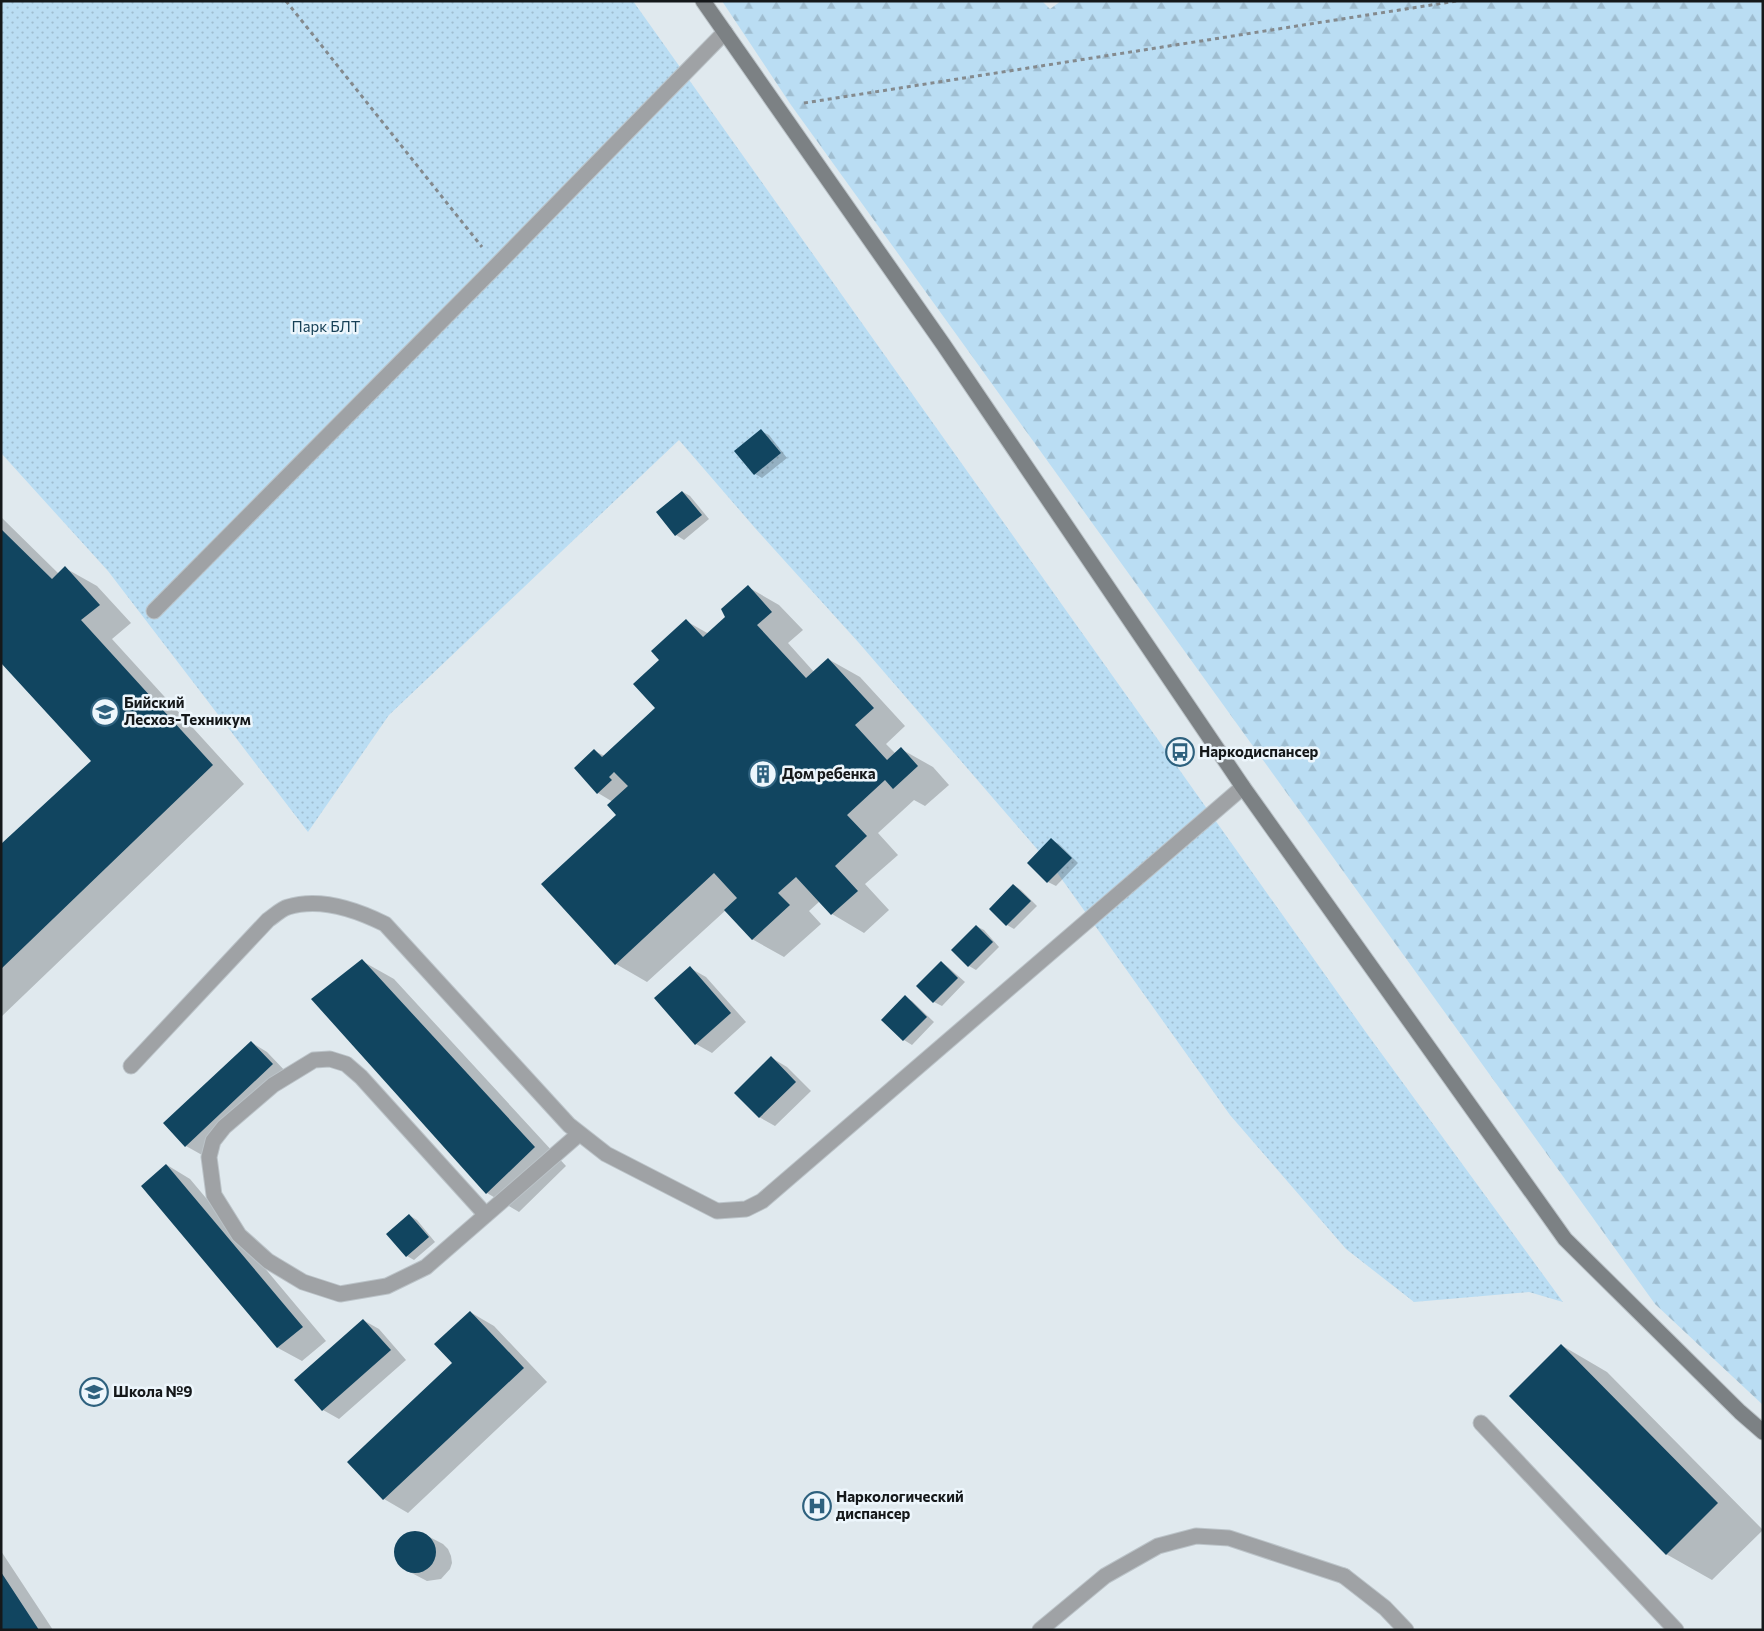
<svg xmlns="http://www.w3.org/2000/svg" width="1764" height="1631" viewBox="0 0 1764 1631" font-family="Commissioner,sans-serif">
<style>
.forest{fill:url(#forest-firs)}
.park{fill:url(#park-dots)}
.shadow{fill:#0003}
.building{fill:#114560}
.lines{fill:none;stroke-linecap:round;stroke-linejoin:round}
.service-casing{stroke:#bbc3c8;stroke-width:17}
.minor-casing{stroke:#bbc3c8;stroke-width:17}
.secondary-casing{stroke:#bbc3c8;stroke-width:17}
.path{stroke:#848a8e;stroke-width:3;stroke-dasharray:4 4;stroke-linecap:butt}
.service{stroke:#9fa2a5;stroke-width:15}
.minor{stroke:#9fa2a5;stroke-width:15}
.secondary{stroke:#7c8184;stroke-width:15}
.labels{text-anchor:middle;stroke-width:5;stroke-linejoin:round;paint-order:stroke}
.park-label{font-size:15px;fill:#174056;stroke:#edf6fc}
.poi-label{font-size:15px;font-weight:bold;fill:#15181a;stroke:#edf6fc;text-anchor:start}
</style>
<defs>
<pattern id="forest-firs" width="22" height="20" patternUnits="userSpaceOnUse" patternTransform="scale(1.25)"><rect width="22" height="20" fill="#baddf3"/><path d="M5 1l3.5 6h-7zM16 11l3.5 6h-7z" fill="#9fbdd0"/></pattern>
<pattern id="park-dots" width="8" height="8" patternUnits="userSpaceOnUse" patternTransform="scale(1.25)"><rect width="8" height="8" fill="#baddf3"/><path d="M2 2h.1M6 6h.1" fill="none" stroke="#9fbdd0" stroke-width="1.8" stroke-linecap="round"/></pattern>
</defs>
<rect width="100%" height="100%" fill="#e0e9ee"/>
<path class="forest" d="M722,1H1042L1050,9L1061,1H1763V1405L1655,1304L791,105Z"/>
<path class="park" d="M1,1H633L1365,1031L1563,1302L1529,1292L1414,1302L1346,1249L1230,1115L1056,871L859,643L755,528L679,440L389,715L308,832L108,571L1,453Z"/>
<path class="shadow" d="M761,431L769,435L787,458L762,478L755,474Z
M683,492L690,496L709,519L684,540L676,535L658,512Z
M1,517L59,574L65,568L97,586L131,623L112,639L244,784L1,1017V846L92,761L1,661Z
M748,587L779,605L803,630L788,643L814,672L828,659L860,677L905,726L886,744L896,754L901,749L933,767L949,785L925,806L914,800L878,833L898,855L865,884L889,910L864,933L832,914L820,901L809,911L821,924L784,957L752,939L726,910L647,982L616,964L618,816L613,802L598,793L575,768L594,751L605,756L657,708L660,660L686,621L709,634L727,617Z
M1051,840L1059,844L1078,863L1056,886L1048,882L1029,863Z
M1014,885L1021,890L1037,906L1014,929L1007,925Z
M976,926L984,930L999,947L976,970L969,966Z
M362,961L394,979L566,1166L519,1212L487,1193L313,999Z
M941,962L948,967L965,982L942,1006L934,1002Z
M690,968L706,977L746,1022L712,1053L696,1044Z
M905,997L912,1001L934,1022L912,1045L904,1040L883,1020Z
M251,1042L267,1052L288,1074L202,1155L186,1146Z
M772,1058L787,1067L811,1091L775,1126L759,1117Z
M167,1165L190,1179L326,1341L302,1361L278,1348L142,1186Z
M409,1215L417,1220L435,1242L414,1260L407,1256Z
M470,1312L494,1326L547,1382L408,1513L384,1499L348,1462L454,1363Z
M363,1320L379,1329L406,1360L339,1419L323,1410Z
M1561,1345L1607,1372L1763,1530L1712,1580L1666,1554Z
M420,1532L443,1544L448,1549L451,1556L452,1563L450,1569L441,1579L427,1581L404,1569L396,1559L395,1546L402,1536L407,1533Z
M1,1551L53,1630H1Z"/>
<path class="building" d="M761,429L781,453L754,475L734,451Z
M682,491L702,515L675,536L656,512Z
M1,529L52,579L65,566L100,605L81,620L213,765L1,969V844L91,761L1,663Z
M748,585L772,612L757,625L806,678L828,658L874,708L855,725L887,760L901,747L918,766L893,789L885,780L847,815L867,836L835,866L858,891L831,915L796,877L778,893L790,905L752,940L724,910L737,898L714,873L615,965L541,884L616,815L607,805L628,786L614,772L609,777L612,780L597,794L574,768L594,749L602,757L655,708L633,684L659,660L651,651L686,619L703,637L725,617L721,609Z
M1051,838L1072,858L1047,883L1027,863Z
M1013,884L1031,901L1006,926L989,909Z
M976,925L993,942L968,967L951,950Z
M362,959L535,1147L486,1194L311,999Z
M941,961L958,978L933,1003L916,986Z
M690,966L731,1013L695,1045L654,998Z
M905,995L927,1017L903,1041L881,1020Z
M251,1041L273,1064L185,1147L163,1123Z
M771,1056L796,1082L759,1118L734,1093Z
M166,1164L303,1327L277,1348L141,1186Z
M409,1214L429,1237L406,1257L386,1234Z
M470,1311L524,1368L383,1500L347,1462L452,1363L434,1344Z
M363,1319L391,1350L322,1411L294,1380Z
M1561,1344L1718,1503L1666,1555L1509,1396Z
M394 1552a21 21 0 1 1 42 0a21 21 0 1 1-42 0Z
M1,1572L39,1630H1Z"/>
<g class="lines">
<defs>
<path id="service" d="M154,611L497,265L725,32
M131,1066L268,920C274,916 281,909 288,907C320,897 357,910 385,924L569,1125L606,1154L717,1211L746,1209L762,1201L1243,787
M486,1215L361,1077L346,1064L330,1059L314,1060L273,1085L224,1127L213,1141L209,1157L214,1195L239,1235L268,1261L303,1282L340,1294L387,1286L426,1267L579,1134
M1481,1423L1676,1630
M1040,1630L1105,1576L1158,1546L1196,1536L1229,1538L1344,1576"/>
<path id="minor" d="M1344,1576L1385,1608L1406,1630"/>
<path id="secondary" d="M703,1L943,344L1243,787L1565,1239L1740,1412L1763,1432"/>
</defs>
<use href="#service" class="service-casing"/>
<use href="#minor" class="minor-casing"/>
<use href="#secondary" class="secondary-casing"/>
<path class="path" d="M286,1L482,247
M804,103L1457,1"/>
<use href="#service" class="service"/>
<use href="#minor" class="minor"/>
<use href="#secondary" class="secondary"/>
</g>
<defs>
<symbol id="university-ring" viewBox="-11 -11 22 22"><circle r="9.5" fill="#edf6fc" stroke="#2e617e" stroke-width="1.5"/><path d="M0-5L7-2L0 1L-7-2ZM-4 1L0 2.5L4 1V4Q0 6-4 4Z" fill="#2e617e"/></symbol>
<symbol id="bus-ring" viewBox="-11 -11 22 22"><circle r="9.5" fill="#edf6fc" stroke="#2e617e" stroke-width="1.5"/><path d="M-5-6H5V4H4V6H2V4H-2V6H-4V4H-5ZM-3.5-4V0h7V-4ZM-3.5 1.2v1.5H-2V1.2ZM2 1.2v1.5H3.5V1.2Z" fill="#2e617e"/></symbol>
<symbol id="building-ring" viewBox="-11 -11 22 22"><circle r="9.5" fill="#edf6fc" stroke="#2e617e" stroke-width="1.5"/><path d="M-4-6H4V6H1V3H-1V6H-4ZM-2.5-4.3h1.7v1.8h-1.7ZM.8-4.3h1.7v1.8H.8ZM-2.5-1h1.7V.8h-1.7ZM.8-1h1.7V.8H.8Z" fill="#2e617e"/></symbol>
<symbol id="school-ring" viewBox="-11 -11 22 22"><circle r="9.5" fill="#edf6fc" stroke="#2e617e" stroke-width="1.5"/><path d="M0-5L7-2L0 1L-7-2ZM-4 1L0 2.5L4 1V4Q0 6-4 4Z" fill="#2e617e"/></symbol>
<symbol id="hospital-ring" viewBox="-11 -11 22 22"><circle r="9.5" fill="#edf6fc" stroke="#2e617e" stroke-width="1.5"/><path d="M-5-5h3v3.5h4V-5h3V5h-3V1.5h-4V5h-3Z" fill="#2e617e"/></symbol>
</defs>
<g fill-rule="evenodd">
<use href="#university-ring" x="89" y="696" width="32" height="32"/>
<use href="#bus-ring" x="1164" y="736" width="32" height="32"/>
<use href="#building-ring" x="747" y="758" width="32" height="32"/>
<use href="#school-ring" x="78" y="1376" width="32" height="32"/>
<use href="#hospital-ring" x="801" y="1490" width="32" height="32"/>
</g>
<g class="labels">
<g class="park-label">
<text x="326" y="332">Парк БЛТ</text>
</g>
<g class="poi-label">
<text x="124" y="708">Бийский<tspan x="124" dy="17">Лесхоз-Техникум</tspan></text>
<text x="1199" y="757">Наркодиспансер</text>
<text x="782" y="779">Дом ребенка</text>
<text x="113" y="1397">Школа №9</text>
<text x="836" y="1502">Наркологический<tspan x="836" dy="17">диспансер</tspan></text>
</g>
</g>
<rect width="1764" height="1631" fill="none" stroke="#15181a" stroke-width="5"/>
</svg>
